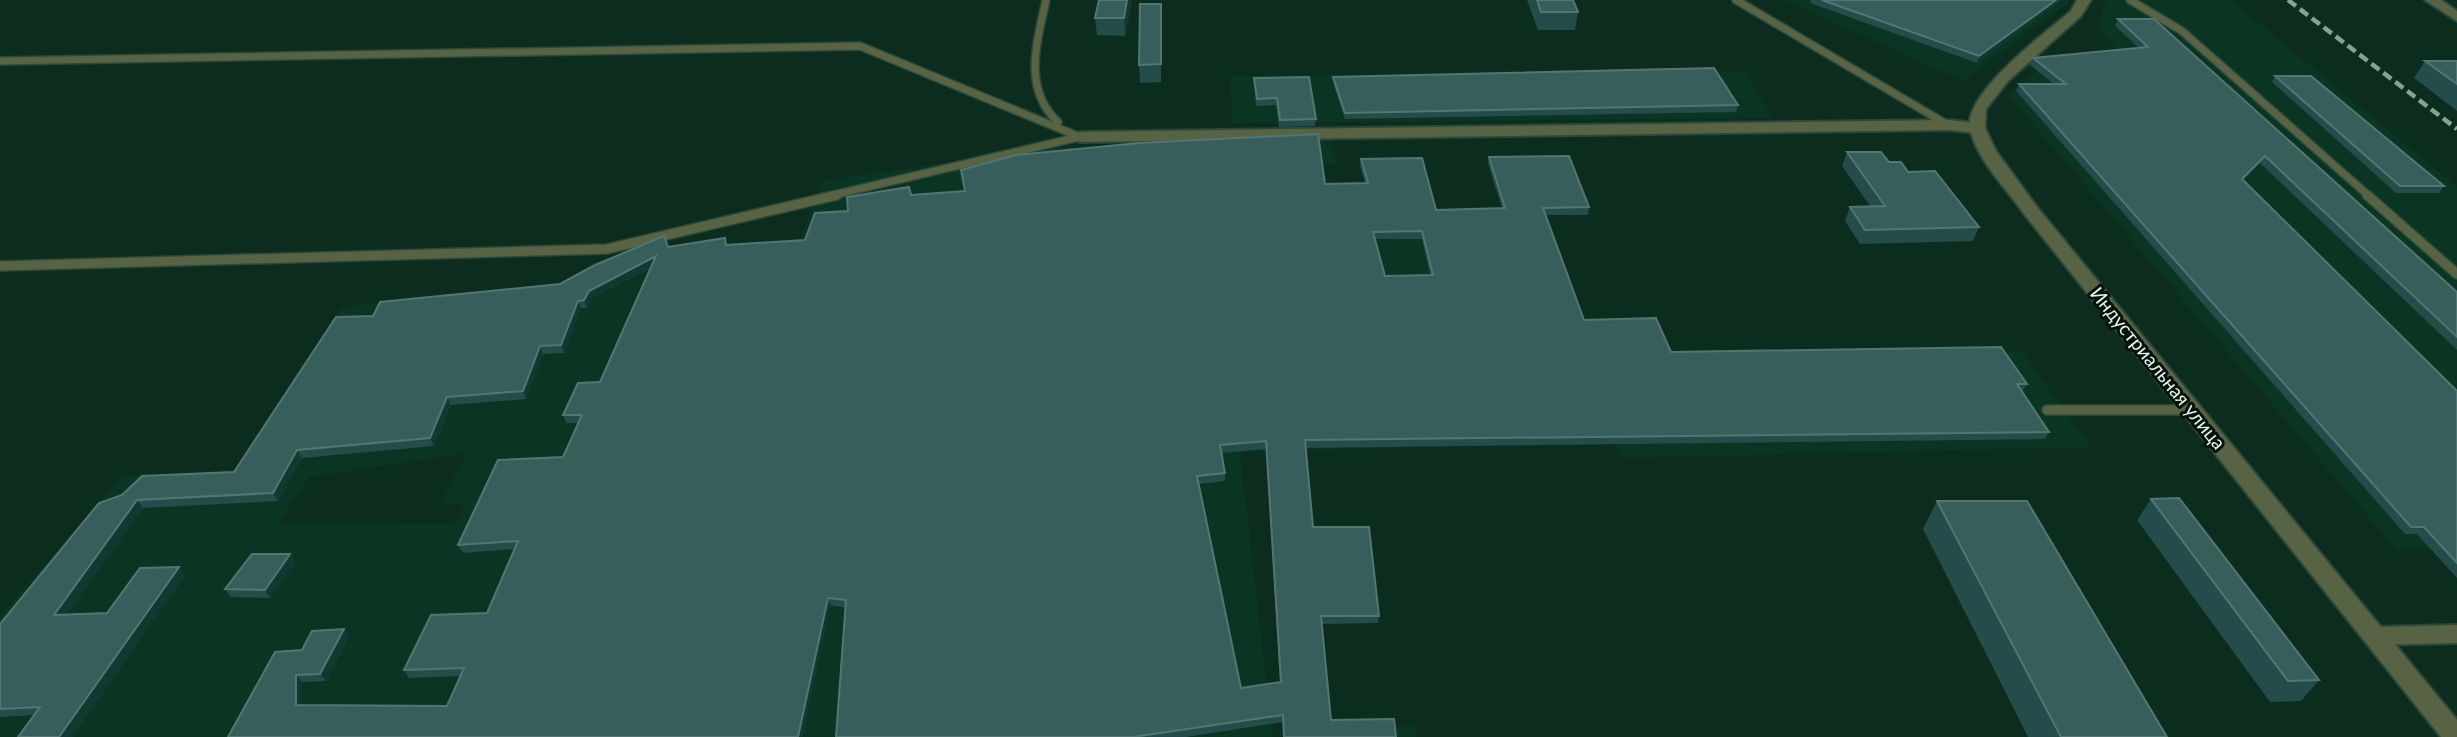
<svg xmlns="http://www.w3.org/2000/svg" width="2457" height="737" viewBox="0 0 2457 737" font-family="Lato,sans-serif">
<style>
.built{fill:#093522;fill-rule:evenodd}
.lines{fill:none;stroke-linecap:round;stroke-linejoin:round}
.service-far1-casing{stroke:#2a493b;stroke-width:10}
.service-casing{stroke:#2a493b;stroke-width:12}
.minor-casing{stroke:#2a493b;stroke-width:4}
.tertiary-casing{stroke:#2a493b;stroke-width:4}
.service-far1{stroke:#576343;stroke-width:7}
.service{stroke:#576343;stroke-width:9}
.minor{fill:#576343;fill-rule:evenodd}
.tertiary{fill:#576343;fill-rule:evenodd}
.rail{stroke:#88a194;stroke-width:4.5;stroke-dasharray:10 5;stroke-linecap:butt}
.wall{fill:#244c4a;fill-rule:evenodd}
.shaded-wall{fill:#113831}
.building{fill:#385e5c;stroke:#537672;stroke-width:2;fill-rule:evenodd}
.labels{text-anchor:middle;stroke-width:6;stroke-linejoin:round;paint-order:stroke}
.street-label{font-size:19px;fill:#e5f8ec;stroke:#06120b}
</style>
<rect width="100%" height="100%" fill="#0c2d1e"/>
<path class="built" d="M1785,0H2068L2069,2L1962,81Z
M2106,0H2231L2457,187V549H2396L2008,95L2041,67L2063,54H2122L2097,28Z
M1744,71L1773,118L1232,123L1230,76Z
M1329,140L1338,164H1318L1332,241L1373,218L1542,215L1583,328L1669,360L2022,352L2091,447L1621,458L1615,442L1305,450L1330,728L1416,726L1417,737H1284L1266,451L1240,452L1273,737H0V616L122,476L234,470L342,307L557,285L632,247L800,240L822,181L1048,147ZM468,453L439,503H464L454,524L279,522L309,477Z"/>
<g class="lines">
<defs>
<path id="service-far1" d="M1046,0C1037,42 1022,89 1058,122
M1736,0L1948,125
M2130,0L2182,31L2369,196
M0,61L860,46L1080,137
M829,196L1079,137"/>
<path id="service" d="M2367,195L2457,274
M0,266L607,249L837,195
M2047,410H2192"/>
<path id="minor" d="M1948,120L1977,123L1985,128L1977,133L1948,130L1080,142L1072,137L1080,132Z
M2457,625V643L2375,645L2367,643L2363,636L2367,629L2375,627Z"/>
<path id="tertiary" d="M2077,0H2091L2081,16L2008,81L1986,109L1985,128L1996,151L2037,207L2457,720V737H2441L2025,215C2007,189 1977,160 1970,129C1962,95 2046,32 2071,11Z
M2425,0H2441L2457,11V21Z"/>
</defs>
<use href="#service-far1" class="service-far1-casing"/>
<use href="#service" class="service-casing"/>
<use href="#minor" class="minor-casing"/>
<use href="#tertiary" class="tertiary-casing"/>
<use href="#service-far1" class="service-far1"/>
<use href="#service" class="service"/>
<use href="#minor" class="minor"/>
<use href="#tertiary" class="tertiary"/>
<path class="rail" d="M2288,0L2457,129"/>
</g>
<path class="wall" d="M1132,0L1125,36L1097,35L1095,18Z
M1527,0H1573L1578,12L1575,30H1538Z
M1811,0H2062L1977,63L1810,3Z
M1161,4V82L1140,83L1139,65Z
M2118,19L2457,292V350L2260,163L2243,181L2457,391V578L2417,534H2405L2016,91L2019,84H2054L2030,65L2033,58L2139,48L2115,26Z
M2425,61H2457V111L2414,78Z
M2275,76L2444,186L2439,193H2396L2272,82Z
M1333,77L1738,105L1736,112L1345,119L1333,83Z
M1254,78L1316,119L1315,126L1279,127L1276,105L1256,106Z
M1847,152L1889,162L1908,172L1979,227L1973,241L1860,244L1845,221L1850,207L1870,206L1842,166Z
M1489,157L1589,207L1588,215H1546L1584,320L1671,352L2027,384L2022,392L2049,432L2045,439L1306,448L1313,527L1379,616L1378,623L1322,624L1331,720L1396,737H1284L1283,722L1186,737H836L846,608L830,605L802,737H228L302,650L349,637L326,681L302,682V705L447,706L460,676L409,678L404,670L487,613L514,549L463,553L458,545L563,457L578,423H566L563,415L600,382L651,268L592,298L587,308H581L564,353L543,354L526,399L451,405L434,446L302,458L278,501L143,508L67,614L107,613L185,575L72,737H18L34,715L0,717V624L99,503L234,472L373,316L560,284L727,245L805,240L848,211L911,195L1365,183L1360,166L1361,159L1436,210L1502,208L1488,164ZM1375,239H1422L1430,275L1385,276ZM1266,449L1280,682L1241,688L1199,484L1225,481V473L1221,453Z
M2151,499L2319,680L2301,701L2270,702L2137,520Z
M1937,501L2167,737H2028L1923,529Z
M290,554L295,562L270,598L231,597L225,589Z"/>
<path class="shaded-wall" d="M1127,0H1132L1125,36L1124,18Z
M2056,0H2062L1977,63L1979,56Z
M2265,156L2260,163L2238,187L2242,179Z
M656,256L658,264L592,298L587,308L584,300L589,291Z
M578,301L581,308L564,353L561,345Z
M540,346L543,354L526,399L523,391Z
M447,397L451,405L434,446L430,438Z
M297,450L302,458L278,501L273,493Z
M137,500L143,508L61,623L54,615Z
M290,554L295,562L270,598L265,590Z
M179,567L185,575L72,737H59Z
M828,598L830,605L802,737H798Z
M344,629L349,637L326,681L320,674Z
M296,675L302,682V712L296,705Z"/>
<path class="building" d="M1099,0H1127L1124,18H1095Z
M1537,0H1573L1578,12H1541Z
M1822,0H2056L1979,56Z
M1140,4H1161V64L1139,65Z
M2118,19H2154L2457,292V337L2265,156L2242,179L2457,391V563L2424,527H2411L2019,84H2066L2033,58L2148,47Z
M2425,61H2457V84Z
M1714,68L1738,105L1345,113L1333,77Z
M2275,76H2311L2444,186H2400Z
M1309,77L1316,119L1280,120L1277,98L1257,99L1254,78Z
M1318,134L1325,184L1368,183L1361,159L1422,158L1436,210L1505,208L1489,157L1569,156L1589,207L1543,208L1584,320L1656,318L1671,352L2001,347L2027,384H2017L2049,432L1305,440L1313,527H1369L1379,616H1321L1331,720L1394,719L1396,737H1284L1283,715L1133,737H836L846,600L828,598L798,737H228L275,652L302,650L312,631L344,629L320,674L296,675V705L447,706L464,668L404,670L431,615L487,613L518,541L458,545L498,460L563,457L582,415H563L578,383L600,382L656,256L589,291L584,300L578,301L561,345L540,346L523,391L447,397L430,438L297,450L273,493L137,500L54,615L107,613L140,568L179,567L59,737H18L40,707L0,709V624L99,503L122,495L142,476L234,472L336,317L373,316L380,302L560,284L595,265L664,236L668,247L725,238L726,245L805,240L815,213L848,211L847,197L909,187L911,195L965,191L961,170L1016,155L1139,143ZM1422,231L1433,275L1385,276L1373,232ZM1266,441L1281,682L1241,688L1197,476L1225,473L1220,445Z
M1847,152H1881L1889,162H1901L1908,172L1935,171L1979,227L1865,230L1850,207L1885,206Z
M2179,498L2319,680L2288,681L2151,499Z
M1937,501H2027L2167,737H2061Z
M252,554H290L265,590L225,589Z"/>
<g class="labels">
<g class="street-label">
<text transform="translate(2158 368) rotate(51)" y="7">Индустриальная улица</text>
</g>
</g>
</svg>
